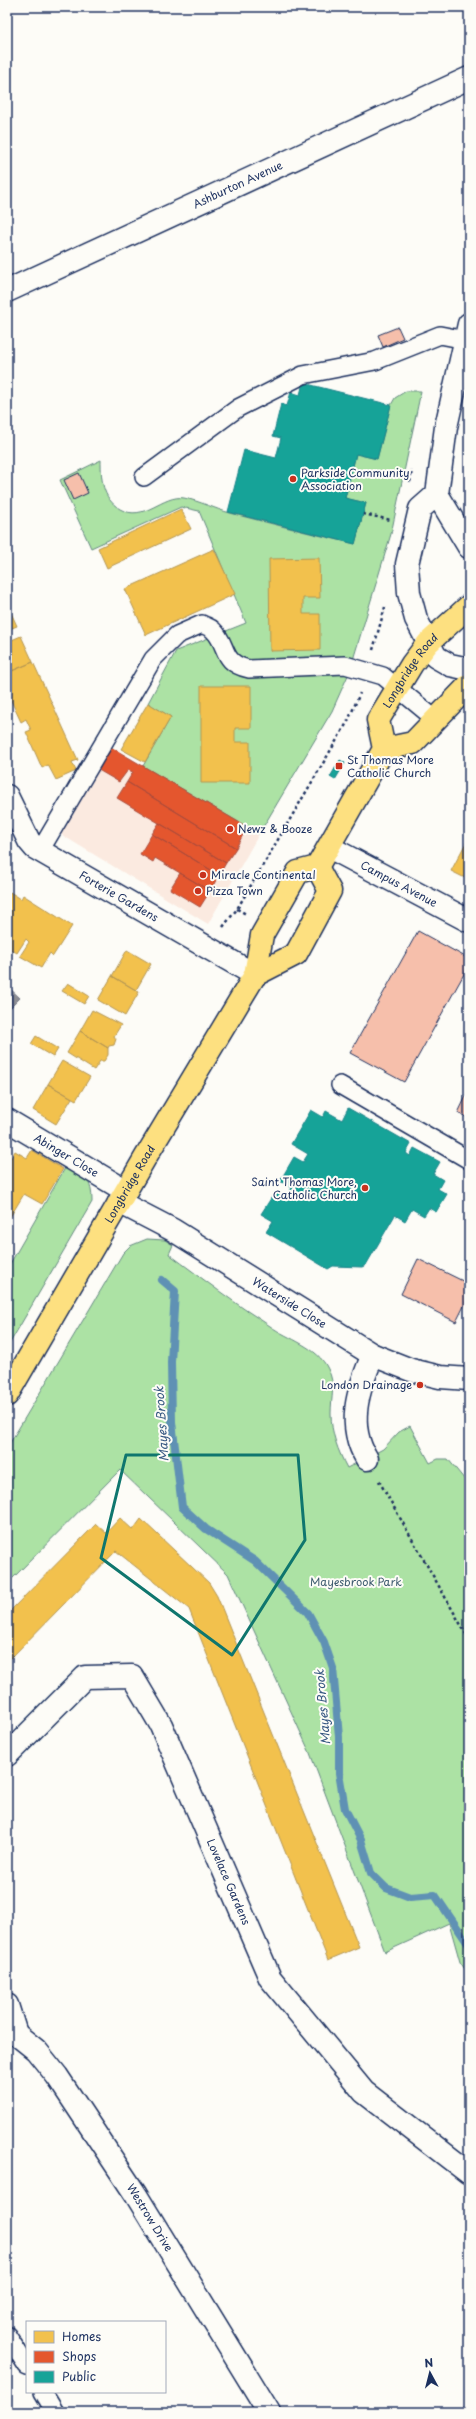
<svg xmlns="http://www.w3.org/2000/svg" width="476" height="2419" viewBox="0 0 476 2419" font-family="'Playpen Sans',sans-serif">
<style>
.built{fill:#fbeae0}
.green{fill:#ace2a4;stroke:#648881}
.homes{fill:#f2c14e;stroke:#b29553}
.shops{fill:#e4572e;stroke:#a84b3c}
.public{fill:#17a398;stroke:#188087}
.industry{fill:#8d8d92;stroke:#6b7182}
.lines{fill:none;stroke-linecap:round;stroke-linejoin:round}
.stream{stroke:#5f91b4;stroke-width:8}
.building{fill:#f6bfab;stroke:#1b2f5e}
.service-casing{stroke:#1b2f5e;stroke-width:20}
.minor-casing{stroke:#1b2f5e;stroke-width:25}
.secondary-casing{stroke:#1b2f5e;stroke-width:25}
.primary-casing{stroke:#1b2f5e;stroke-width:25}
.path{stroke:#1b2f5e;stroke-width:2.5;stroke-dasharray:3 3;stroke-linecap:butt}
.service{stroke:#fdfcf7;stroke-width:17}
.minor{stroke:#fdfcf7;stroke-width:22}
.secondary{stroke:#fdfcf7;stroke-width:22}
.primary{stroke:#fde080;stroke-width:22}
.marked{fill:none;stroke:#0f766e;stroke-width:3;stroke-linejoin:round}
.poi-dot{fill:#c8321e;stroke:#fdfcf7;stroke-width:1.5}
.labels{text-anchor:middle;stroke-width:4;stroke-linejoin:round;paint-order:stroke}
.street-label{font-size:11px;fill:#1b2f5e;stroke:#fdfcf7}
.poi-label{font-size:11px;fill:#1b2f5e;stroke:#fdfcf7;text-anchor:start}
.park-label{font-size:11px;fill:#3f5c70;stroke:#fdfcf7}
.water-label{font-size:12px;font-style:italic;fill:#375882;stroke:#fdfcf7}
</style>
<rect width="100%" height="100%" fill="#fdfcf7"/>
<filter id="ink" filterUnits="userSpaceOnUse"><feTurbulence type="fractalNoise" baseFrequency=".025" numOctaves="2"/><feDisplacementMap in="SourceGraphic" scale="8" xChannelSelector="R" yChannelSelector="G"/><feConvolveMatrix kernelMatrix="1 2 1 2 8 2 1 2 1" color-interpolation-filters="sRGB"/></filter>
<g filter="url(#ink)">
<path class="built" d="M109,746L259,834L208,924L57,832Z"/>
<path class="green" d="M406,391H421L391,534L349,673L332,711L259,834L143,766L171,717L148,703L176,651L246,623L199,511L181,507L91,548L60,480L101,460C101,479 102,498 120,509C144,523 163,494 184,498C200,501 215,509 230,513C272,524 313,534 355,544L366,503L345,498L356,454L377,459L391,405L395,398Z
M68,1163C85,1177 92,1179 92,1202L7,1348V1269Z
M147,1239L165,1240L173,1245L169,1254C202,1278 235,1304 270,1326C288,1339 318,1347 328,1369C336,1385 331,1397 331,1413C331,1433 338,1451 347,1468L383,1449L399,1432L410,1426L430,1463L438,1459H448L469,1485V1975L460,1962L449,1923L385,1952L310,1753L228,1574L120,1470L7,1584V1448L123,1253L130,1246Z"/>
<path class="homes" d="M181,509L191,529L107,568L98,548Z
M214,549L235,594L146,635L125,589Z
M319,558L320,598H303V614H320V650L270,651L269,559Z
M7,604L17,626L7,630Z
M21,636L33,662L7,673V642Z
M33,662L78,760L72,762L76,771L56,780L48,765L42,768L26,732L31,730L26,719L21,722L7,692L9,682L7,673Z
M201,686H251V728H235V742H250V783H201Z
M148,703L171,717L145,762L121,749Z
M469,837V880L451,871Z
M10,892L21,899L23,895L72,926L53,956L50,953L41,968L20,956L29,942L26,939L17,953L7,947V896Z
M127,950L151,964L136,990L112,976Z
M112,976L139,992L125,1016L98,1000Z
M68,983L89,996L84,1004L62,991Z
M92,1010L121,1025L114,1036L116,1039L114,1045L109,1046L108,1048L80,1031Z
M80,1031L108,1048V1055L104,1061H100L94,1070L67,1053Z
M36,1036L58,1049L53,1057L31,1044Z
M62,1061L90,1077L76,1100L48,1084Z
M48,1084L72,1098L56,1124L33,1110Z
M32,1150L63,1169L42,1204L24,1194L10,1217L7,1215V1156L11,1158L15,1151L27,1158Z
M120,1518L133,1530L141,1519L209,1583L217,1596L359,1947L328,1960L189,1609L116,1551L7,1662V1614L96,1524L106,1533Z"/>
<path class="shops" d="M109,746L247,827L236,848L127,782L133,772L128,770L119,782L95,768Z
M127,782L236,848L226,863L117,798Z
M159,823L226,863L219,875L152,834Z
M152,834L219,875L210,891L155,858L153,862L140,854Z
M180,873L210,891L200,907L170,889Z"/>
<path class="public" d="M303,383L391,405L377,459L356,454L345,498L366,503L355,544L228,512L244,450L276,458L281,438L273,436L281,404L287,406L291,392L300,395Z
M340,760L345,763L335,780L330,777Z
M348,1108L411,1144L406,1153L410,1156L414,1148L440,1162L433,1174L443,1180L438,1189L447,1194L436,1212L429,1208L424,1216L412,1209L405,1221L395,1215L366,1265L362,1267L333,1266L328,1269L266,1232L273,1221L261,1214L275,1192L286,1198L292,1188L280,1181L294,1157L303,1162L308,1154L291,1144L311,1110L323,1117L326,1111L342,1120Z"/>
<path class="industry" d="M7,986L20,998L7,1011Z"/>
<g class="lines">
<path class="stream" d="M162,1280L175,1291L171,1362L172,1422L182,1507L206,1529L255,1561L308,1613L324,1642L333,1668L339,1737V1773L345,1809L361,1840L371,1873L386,1888L410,1897L435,1895L469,1945"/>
</g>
<path class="building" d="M398,327L403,338L383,347L378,335Z
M79,473L88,493L73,500L64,480Z
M418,931L469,959V965L404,1082L350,1053Z
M469,1090V1118L458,1113Z
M418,1259L469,1284V1296L456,1322L401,1294Z"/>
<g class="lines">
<defs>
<path id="service" d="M144,477L238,408L303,375L375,361L440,335L466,340
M40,851L153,659L177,635L202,624C205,626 210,627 213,630C229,645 220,663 249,669L345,665L383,676L435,719
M340,1085L469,1160
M7,2335L27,2366
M43,2392L55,2412"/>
<g id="minor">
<path id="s1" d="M7,291L469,78"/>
<path id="s2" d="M7,796L29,841L35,848L255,975"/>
<path id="s3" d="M329,847L469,921"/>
<path id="s4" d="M7,1120L126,1191"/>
<path id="s5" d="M119,1202L173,1230L373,1355L411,1370L440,1377L469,1379"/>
<path d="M367,1459C346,1425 358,1389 373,1355"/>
<path id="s6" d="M7,1755L85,1677L132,1676L161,1725L270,1978L364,2092L469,2173"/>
<path d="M7,2005L16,2034"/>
<path id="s7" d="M7,2031L16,2034L36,2050L57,2076L136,2195L269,2412"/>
</g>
<path id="secondary" d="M469,324L446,427L437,494L420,509L407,564L409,593L416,619L436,657L450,665L469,669
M437,494L469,547"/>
<g id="primary">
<path d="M384,749L413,743L469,685"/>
<path d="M255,975L296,954L330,891L317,867"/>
<path id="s8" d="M7,1395L145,1158L255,975L262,935L298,872L317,867L384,749L378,720L412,664L428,643L469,606"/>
</g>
</defs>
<use href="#service" class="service-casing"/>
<use href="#minor" class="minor-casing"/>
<use href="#secondary" class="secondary-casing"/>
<use href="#primary" class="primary-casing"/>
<path class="path" d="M410,482L412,470
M363,514L391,520
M373,650L385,607
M237,909L246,914
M223,927L237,909L348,721L360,693
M379,1481L469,1639"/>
<use href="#service" class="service"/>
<use href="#minor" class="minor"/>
<use href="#secondary" class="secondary"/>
<use href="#primary" class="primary"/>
</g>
</g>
<path class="marked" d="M126,1455H298L305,1540L232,1655L101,1558Z"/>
<g class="poi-dot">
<circle cx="293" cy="479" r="4"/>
<rect x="335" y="762" width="8" height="8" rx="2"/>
<circle cx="230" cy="829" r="4"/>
<circle cx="203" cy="875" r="4"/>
<circle cx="198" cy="891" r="4"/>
<circle cx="365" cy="1188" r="4"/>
<circle cx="420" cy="1385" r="4"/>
</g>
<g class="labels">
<g class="street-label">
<text dy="4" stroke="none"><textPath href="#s1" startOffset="254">Ashburton Avenue</textPath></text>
<text dy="4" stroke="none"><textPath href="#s8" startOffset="845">Longbridge Road</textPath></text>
<text dy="4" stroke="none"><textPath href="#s3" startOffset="79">Campus Avenue</textPath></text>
<text dy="4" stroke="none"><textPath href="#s2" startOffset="156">Forterie Gardens</textPath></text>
<text dy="4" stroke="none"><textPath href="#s4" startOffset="69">Abinger Close</textPath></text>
<text dy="4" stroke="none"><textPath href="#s8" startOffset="244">Longbridge Road</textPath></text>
<text dy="4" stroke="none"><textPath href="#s5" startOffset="198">Waterside Close</textPath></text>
<text dy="4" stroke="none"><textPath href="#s6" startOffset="385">Lovelace Gardens</textPath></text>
<text dy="4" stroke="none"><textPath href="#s7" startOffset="238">Westrow Drive</textPath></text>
</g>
<g class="poi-label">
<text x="301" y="477">Parkside Community<tspan x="301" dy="13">Association</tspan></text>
<text x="347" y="764">St Thomas More<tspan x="347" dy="13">Catholic Church</tspan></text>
<text x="238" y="833">Newz &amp; Booze</text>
<text x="211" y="879">Miracle Continental</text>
<text x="206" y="895">Pizza Town</text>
<text x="357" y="1186" text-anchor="end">Saint Thomas More,<tspan x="357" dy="13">Catholic Church</tspan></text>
<text x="412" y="1389" text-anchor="end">London Drainage</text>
</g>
<g class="park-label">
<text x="356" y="1586">Mayesbrook Park</text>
</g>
<g class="water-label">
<text transform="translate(162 1424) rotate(-94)" y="4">Mayes Brook</text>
<text transform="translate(323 1707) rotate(-95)" y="4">Mayes Brook</text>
</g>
</g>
<rect width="476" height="2419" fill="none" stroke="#fdfcf7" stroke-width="24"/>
<rect x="12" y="12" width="452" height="2395" fill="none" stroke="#1b2f5e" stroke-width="1.5" filter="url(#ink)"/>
<rect x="26" y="2321" width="140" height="72" fill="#fdfcf7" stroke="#a3aaba"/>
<rect x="34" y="2331" width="20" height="12" fill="#f2c14e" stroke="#a3aaba"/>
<text x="62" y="2341" font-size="12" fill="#1b2f5e">Homes</text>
<rect x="34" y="2351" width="20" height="12" fill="#e4572e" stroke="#a3aaba"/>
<text x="62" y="2361" font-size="12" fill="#1b2f5e">Shops</text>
<rect x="34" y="2371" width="20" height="12" fill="#17a398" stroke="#a3aaba"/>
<text x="62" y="2381" font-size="12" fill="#1b2f5e">Public</text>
<g transform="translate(430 2373) rotate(353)" stroke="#fdfcf7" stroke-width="3" paint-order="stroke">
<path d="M0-3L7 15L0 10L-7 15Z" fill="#1b2f5e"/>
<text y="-6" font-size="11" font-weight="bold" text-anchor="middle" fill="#1b2f5e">N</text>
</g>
</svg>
